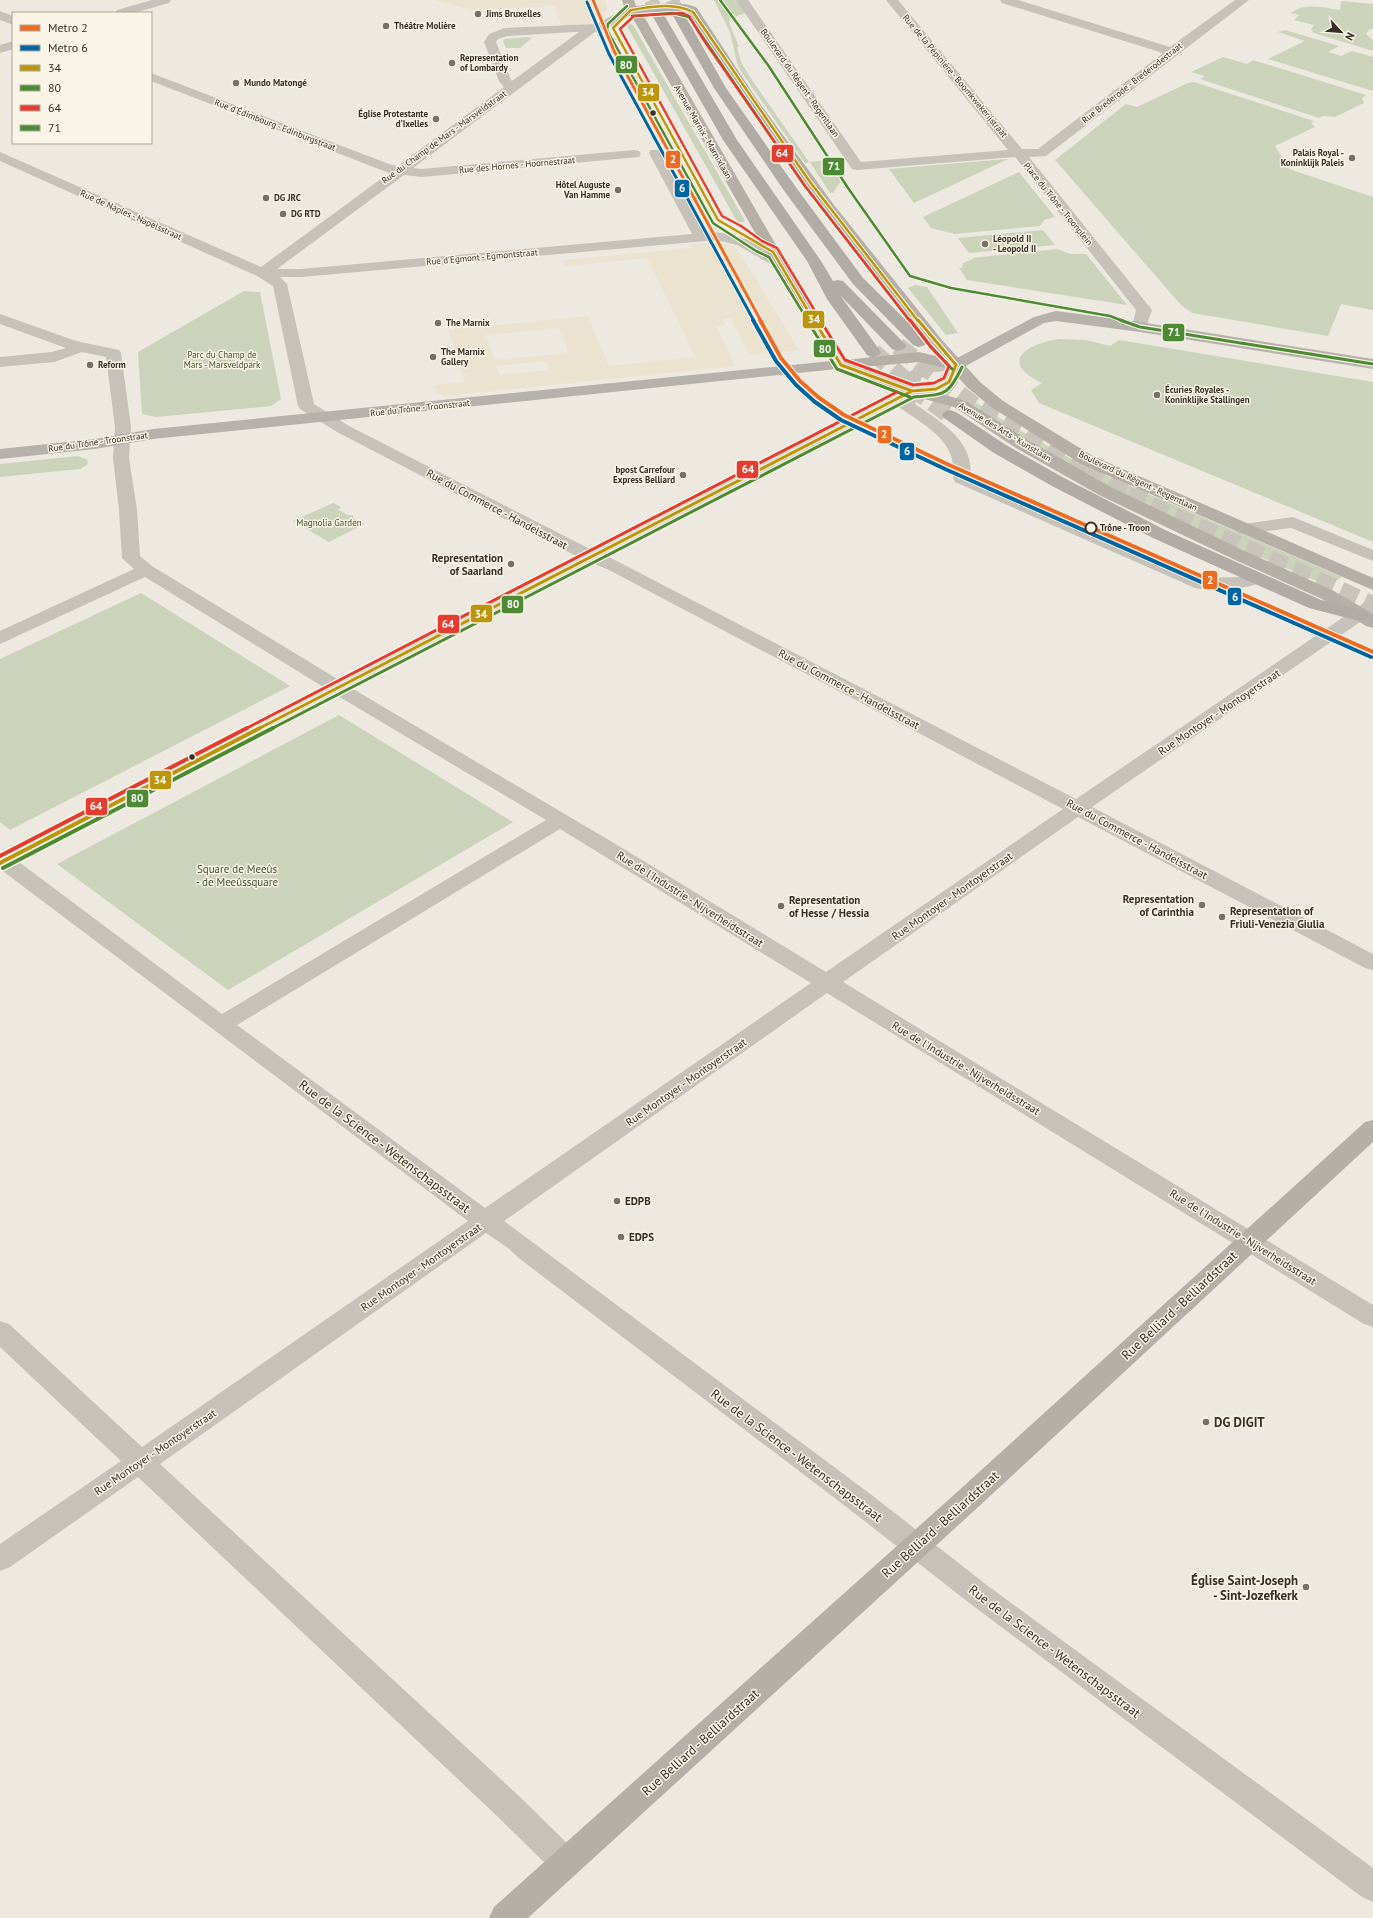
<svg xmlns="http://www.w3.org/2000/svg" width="1373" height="1918" viewBox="0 0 1373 1918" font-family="'PT Sans',sans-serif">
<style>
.green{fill:#cbd3ba}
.plaza{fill:#ebe3d0;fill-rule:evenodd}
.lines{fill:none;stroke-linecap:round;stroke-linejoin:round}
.trunk-tunnel-far1{stroke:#c9c4bb;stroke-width:14;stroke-dasharray:14 7;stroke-linecap:butt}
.trunk-tunnel{stroke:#c9c4bb;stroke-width:18;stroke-dasharray:18 8;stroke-linecap:butt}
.minor{fill:#c6c1b9;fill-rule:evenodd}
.tertiary{fill:#c6c1b9;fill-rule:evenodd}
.secondary{fill:#b6b1aa;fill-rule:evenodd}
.primary{fill:#b5afa8;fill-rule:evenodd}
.trunk{fill:#b0aba4;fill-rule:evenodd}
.bus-1-far2-casing{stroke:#faf4e7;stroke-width:4.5}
.bus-1-far1-casing{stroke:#faf4e7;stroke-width:5.5}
.bus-1-casing{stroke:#faf4e7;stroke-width:7}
.bus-2-far2-casing{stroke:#faf4e7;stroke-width:4.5}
.bus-2-far1-casing{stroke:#faf4e7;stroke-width:5.5}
.bus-2-casing{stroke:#faf4e7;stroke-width:7}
.bus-3-far2-casing{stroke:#faf4e7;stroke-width:4.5}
.bus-3-far1-casing{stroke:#faf4e7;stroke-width:5.5}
.bus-3-casing{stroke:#faf4e7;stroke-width:7}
.bus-4-far1-casing{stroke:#faf4e7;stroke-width:4.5}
.bus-4-casing{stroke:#faf4e7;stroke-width:5.5}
.bus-1-far2{stroke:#bb960c;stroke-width:2.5}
.bus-1-far1{stroke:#bb960c;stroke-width:3}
.bus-1{stroke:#bb960c;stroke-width:4}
.bus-2-far2{stroke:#4c8b33;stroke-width:2.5}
.bus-2-far1{stroke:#4c8b33;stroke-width:3}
.bus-2{stroke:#4c8b33;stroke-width:4}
.bus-3-far2{stroke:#e43c2e;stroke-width:2.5}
.bus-3-far1{stroke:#e43c2e;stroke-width:3}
.bus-3{stroke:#e43c2e;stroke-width:4}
.bus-4-far1{stroke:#4c8b33;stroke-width:2.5}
.bus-4{stroke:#4c8b33;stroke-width:3}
.metro-1-far1-casing{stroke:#faf4e7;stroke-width:5}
.metro-1-casing{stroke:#faf4e7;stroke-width:6}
.metro-2-far1-casing{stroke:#faf4e7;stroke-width:5}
.metro-2-casing{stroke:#faf4e7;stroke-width:6}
.metro-1-far1{stroke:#ed6c23;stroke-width:3}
.metro-1{stroke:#ed6c23;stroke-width:4}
.metro-2-far1{stroke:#0066a3;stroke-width:3}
.metro-2{stroke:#0066a3;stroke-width:4}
.poi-dot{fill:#776f68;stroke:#faf4e7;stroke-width:1.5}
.bus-dot{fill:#372e27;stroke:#faf4e7;stroke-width:1.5}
.stop-dot{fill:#faf4e7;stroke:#372e27;stroke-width:2}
.labels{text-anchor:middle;stroke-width:3;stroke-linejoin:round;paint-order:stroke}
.far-poi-label{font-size:9px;font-weight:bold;fill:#372e27;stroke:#faf4e7;text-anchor:start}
.far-street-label{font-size:9px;fill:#372e27;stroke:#faf4e7}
.far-park-label{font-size:9px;fill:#40552b;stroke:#faf4e7}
.far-stop-label{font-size:9px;font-weight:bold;fill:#372e27;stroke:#faf4e7;text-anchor:start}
.street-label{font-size:11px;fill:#372e27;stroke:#faf4e7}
.poi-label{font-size:11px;font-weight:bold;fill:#372e27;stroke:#faf4e7;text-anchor:start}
.park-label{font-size:11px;fill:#40552b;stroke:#faf4e7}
.near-street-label{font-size:13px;fill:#372e27;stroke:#faf4e7}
.near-poi-label{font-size:13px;font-weight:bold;fill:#372e27;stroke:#faf4e7;text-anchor:start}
.line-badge{stroke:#faf4e7;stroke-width:1.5}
.badge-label{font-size:11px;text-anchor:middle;font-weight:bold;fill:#fff}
</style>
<rect width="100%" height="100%" fill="#ede9e0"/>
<path class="green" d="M714,0H736L746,13L731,18L729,22L739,47H737L741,62L750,77L809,162L838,159L846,173L833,193H830L810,162L805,163L742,73L737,63L730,32Z
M1341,1L1373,4V28L1369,30L1366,34L1373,40V51L1314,33L1311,30L1314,25L1294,20L1299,15L1291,13C1305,2 1324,8 1340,10Z
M630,24L633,25L745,221L738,223L627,26Z
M1285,30L1339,46L1328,52L1341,56L1352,51L1373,57V91L1268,59L1305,41L1278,32Z
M527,37L532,38L520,48H506L503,41L505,39Z
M1223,57L1247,64L1253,60L1366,95L1362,98L1364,103L1335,117L1323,116L1319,118L1200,79L1205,76L1191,72Z
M1194,82L1314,121L1311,123L1315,127L1275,146L1289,169L1373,197V310L1341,304L1328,336L1192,313L1181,305L1055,160L1126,104L1137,107L1188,83Z
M1006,159H1008L914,203L889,169Z
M1019,172L1055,217L1044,220L1040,226L955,234L931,228L923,217Z
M1043,230L1055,245L969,253L958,238Z
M1058,249L1070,254H1086L1127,305L967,280L959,268H962L963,263L973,259L972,258Z
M915,285L927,287L958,333L946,335L908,288Z
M244,291L260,292L281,399L271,406L156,417L142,414L138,352Z
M1059,339L1086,340L1110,346L1119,340L1373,382V542L1039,403L1031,390L1042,383C998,362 1026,344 1059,339Z
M975,402L1012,426L1086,467L1342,577L1328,586C1278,564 1227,544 1178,521C1106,487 1037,449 971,404Z
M78,456L88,460L87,465L80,469L0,477V464Z
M333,503L341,507L338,510L348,515H353V518L365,524L329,542L293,521Z
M141,593L290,686L10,830L0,822V659Z
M339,715L513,822L228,990L57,864Z"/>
<path class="plaza" d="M434,0H605L608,9L585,26L562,27L554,6L471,10Z
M722,243L733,246L738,250L799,350L749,355L731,318L723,319L726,325L716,326L735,366L444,396L436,392L434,385L465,382L448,330L588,316L609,366L695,357L647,258L566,266L564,260L693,248L691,244ZM559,328L569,353L495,360L486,335ZM546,361L550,370L500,375L496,366Z"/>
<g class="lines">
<path class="trunk-tunnel-far1" d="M651,0L658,15
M672,0L678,14"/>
<path class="trunk-tunnel" d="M898,346L976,407L1093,477
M873,352L921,394L950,415
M1090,464L1121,482L1148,494
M1127,495L1373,605"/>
<path class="minor" d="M736,0H748L861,162L1008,150L886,0H898L1022,149H1038L1163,53L1002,3L1000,0H1018L1170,47L1235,0H1249L1046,156L1029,157L1152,310L1145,330L1140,332L1135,330L1132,327L1136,310L1015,157L857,170L852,169Z
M631,6L637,10L635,13L604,30L595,32L413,168L422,169L634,150L639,151L641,154L639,157L422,177L404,175L277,269H301L692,234L649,153L651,150H661L663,153L706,233C736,230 760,245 784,260L786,263L784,266H774L737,245L717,240L301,277H280L287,284L314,404L349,426L592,550L906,388L912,386L918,388L920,391L915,404C939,421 975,441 970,476L1204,578L1242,577L1256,573L1262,574L1265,578C1256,591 1216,589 1201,589L1195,588L955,482L953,478C958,442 926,426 900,408L898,405L607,556L1076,799L1367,601L1373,600V613L1092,807L1373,954V970L1365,968L1078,817L843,982L1373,1305V1327L1364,1324L827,993L504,1221L873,1496L988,1586L1373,1868V1902L1362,1897L968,1602L853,1512L520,1259L508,1248L486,1233L160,1464L520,1797L577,1853L582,1863L577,1873L566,1877L555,1873L498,1817L138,1477L10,1567L0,1571V1544L121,1461L0,1347V1321L9,1324L142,1447L468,1221L0,869V852L4,853L325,688L145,577L0,644V631L134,569L122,558L119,510L113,458L115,427L106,357L82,352L54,362L0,367V357L52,352L66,348L0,324V314L76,341L119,350L121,353L131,427L129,458L137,510L140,556L152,566L339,680L578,557L337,432L300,409L298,406L273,286L257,276L0,161V152L261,267L389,173L151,81V73L389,164L398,166L504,87L499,81L484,42L489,34L505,28L596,24ZM574,32H579L512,81L511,80L496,42L498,39L507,36ZM594,564L607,569L1063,809L826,972L624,849L353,689ZM338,696L546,820L222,1014L19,862ZM560,829L811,983L485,1208L237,1025Z
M0,11L13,16V25L0,20Z
M1293,517L1373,550V561L1291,528L1244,534L1238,533L1235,529L1238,525L1244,524Z"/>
<path class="tertiary" d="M152,0H171L169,3L134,13H115L117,10Z
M13,41V49L0,53V45Z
M956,360L962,362L964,365L955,385C940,393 923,399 906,394C903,390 904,387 905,382C906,363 941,362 956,360ZM946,371C941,383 933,384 920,385L921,378L934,372Z"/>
<path class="secondary" d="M1056,311L1140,322L1373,359V369L1140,332L1056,321L1044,323L962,368L956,370L950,368L948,365L950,362L1034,317Z
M841,360L847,362L849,365L847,368L153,439L95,449L0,459V449L95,439L153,429Z"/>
<path class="primary" d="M622,0H634L636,6C652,5 684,0 697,8L756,98L834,205L942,340L980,382L1003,401L1093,456L1373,578V590L1081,464L991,407L968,388L950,369L919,362L862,367L917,387L966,401L1028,440L1111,487L1247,552L1334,591L1373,614V628L1366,626L1322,599L1235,560L1099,495L1016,448L954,407L906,394L835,368L766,252L635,22L625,10ZM678,11L688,13L744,100L824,211L940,357L919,352L846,360L780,252L646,20L640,13Z
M1373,1120V1142L976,1509L528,1918H489L494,1907L956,1493L1365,1122Z"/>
<path class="trunk" d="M678,10L684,14L726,88L795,186L863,278L925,339L927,342L925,345L919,347L913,345L853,284L785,192L714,88L672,14Z
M658,11L664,15L737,140L821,261L833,281L838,280L843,281L904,343L906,346L904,349L898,351L892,349L840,295L881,352L879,355L873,357L867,355L827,299L807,261L723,140L652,15Z
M950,410L956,412L1006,445L1064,478L1165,530L1321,600L1366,611L1368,615L1366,619L1359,621L1309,608L1153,538L1052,486L994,453L944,418L942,415L944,412Z"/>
<defs>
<path id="bus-1-far2" d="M631,10L613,28L718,220L773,252L814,321
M631,10C652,7 673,2 693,12L810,182L918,321"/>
<path id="bus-1-far1" d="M814,320L841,365L912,391
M918,320L956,365
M258,729L912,391L936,389L949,382L956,365"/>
<path id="bus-1" d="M0,863L260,728"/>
<path id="bus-2-far2" d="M627,6L608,24L607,30L713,223L756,251L769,257L808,321
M632,16L673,13L689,17L805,186L910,321"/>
<path id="bus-2-far1" d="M807,320L837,369L910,397
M910,320L931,347L952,369
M271,729L914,397C945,394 948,396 962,367"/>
<path id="bus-2" d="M3,868L273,728"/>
<path id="bus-3-far2" d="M821,321L777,248L762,241L741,226L722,216L620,29L634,16L683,13L689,16L703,39L805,186L910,321"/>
<path id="bus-3-far1" d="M820,320L845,360L913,385L934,383L944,378L949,366L931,347L910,320
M245,729L897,392"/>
<path id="bus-3" d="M0,856L247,728"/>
<path id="bus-4-far1" d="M720,0L768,65L848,188L910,276L951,288L1110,316L1123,321"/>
<path id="bus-4" d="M1120,320L1140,327L1373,364"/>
</defs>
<use href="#bus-1-far2" class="bus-1-far2-casing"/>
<use href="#bus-1-far1" class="bus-1-far1-casing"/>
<use href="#bus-1" class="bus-1-casing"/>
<use href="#bus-2-far2" class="bus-2-far2-casing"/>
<use href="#bus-2-far1" class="bus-2-far1-casing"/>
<use href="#bus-2" class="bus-2-casing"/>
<use href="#bus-3-far2" class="bus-3-far2-casing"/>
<use href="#bus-3-far1" class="bus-3-far1-casing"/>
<use href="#bus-3" class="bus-3-casing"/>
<use href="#bus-4-far1" class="bus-4-far1-casing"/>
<use href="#bus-4" class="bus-4-casing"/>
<use href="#bus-1-far2" class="bus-1-far2"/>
<use href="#bus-1-far1" class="bus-1-far1"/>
<use href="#bus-1" class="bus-1"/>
<use href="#bus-2-far2" class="bus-2-far2"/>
<use href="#bus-2-far1" class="bus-2-far1"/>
<use href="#bus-2" class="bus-2"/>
<use href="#bus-3-far2" class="bus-3-far2"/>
<use href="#bus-3-far1" class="bus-3-far1"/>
<use href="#bus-3" class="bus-3"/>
<use href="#bus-4-far1" class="bus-4-far1"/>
<use href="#bus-4" class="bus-4"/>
<defs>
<path id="metro-1-far1" d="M593,0L614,51L761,321"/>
<path id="metro-1" d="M760,320L781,358L800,381L818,397L844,415L947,464L1373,652"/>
<path id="metro-2-far1" d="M587,2L609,54L754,321"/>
<path id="metro-2" d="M753,320L776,361L796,385L815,402L841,420L945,469L1371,657"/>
</defs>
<use href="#metro-1-far1" class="metro-1-far1-casing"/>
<use href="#metro-1" class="metro-1-casing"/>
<use href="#metro-2-far1" class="metro-2-far1-casing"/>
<use href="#metro-2" class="metro-2-casing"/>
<use href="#metro-1-far1" class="metro-1-far1"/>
<use href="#metro-1" class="metro-1"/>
<use href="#metro-2-far1" class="metro-2-far1"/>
<use href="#metro-2" class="metro-2"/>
</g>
<g class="poi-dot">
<circle cx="478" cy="14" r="4"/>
<circle cx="386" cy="26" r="4"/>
<circle cx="452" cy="63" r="4"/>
<circle cx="236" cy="83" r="4"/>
<circle cx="436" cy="119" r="4"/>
<circle cx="1352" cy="158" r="4"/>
<circle cx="618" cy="190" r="4"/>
<circle cx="266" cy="198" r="4"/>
<circle cx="283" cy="214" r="4"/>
<circle cx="985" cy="244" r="4"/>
<circle cx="438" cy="323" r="4"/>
<circle cx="433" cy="357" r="4"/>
<circle cx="90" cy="365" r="4"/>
<circle cx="1157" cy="395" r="4"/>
<circle cx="683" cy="475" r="4"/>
<circle cx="511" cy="564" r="4"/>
<circle cx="1202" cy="905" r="4"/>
<circle cx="781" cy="906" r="4"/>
<circle cx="1222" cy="917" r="4"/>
<circle cx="617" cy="1201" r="4"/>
<circle cx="621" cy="1237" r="4"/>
<circle cx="1206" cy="1422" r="4"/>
<circle cx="1306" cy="1587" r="4"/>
</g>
<g class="bus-dot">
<circle cx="653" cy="113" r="3.5"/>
<circle cx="192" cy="757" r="3.5"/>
</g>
<circle class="stop-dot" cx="1091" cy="528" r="5.5"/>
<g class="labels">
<g class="far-poi-label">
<text x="486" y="17">Jims Bruxelles</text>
<text x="394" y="29">Théâtre Molière</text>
<text x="460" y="61">Representation<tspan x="460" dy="10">of Lombardy</tspan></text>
<text x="244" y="86">Mundo Matongé</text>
<text x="428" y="117" text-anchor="end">Église Protestante<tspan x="428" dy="10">d’Ixelles</tspan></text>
<text x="1344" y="156" text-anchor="end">Palais Royal -<tspan x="1344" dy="10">Koninklijk Paleis</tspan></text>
<text x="610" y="188" text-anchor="end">Hôtel Auguste<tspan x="610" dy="10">Van Hamme</tspan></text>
<text x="274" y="201">DG JRC</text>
<text x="291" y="217">DG RTD</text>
<text x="993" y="242">Léopold II<tspan x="993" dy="10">- Leopold II</tspan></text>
<text x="446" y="326">The Marnix</text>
<text x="441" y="355">The Marnix<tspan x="441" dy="10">Gallery</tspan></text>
<text x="98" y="368">Reform</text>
<text x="1165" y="393">Écuries Royales -<tspan x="1165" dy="10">Koninklijke Stallingen</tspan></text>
<text x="675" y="473" text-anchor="end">bpost Carrefour<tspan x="675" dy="10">Express Belliard</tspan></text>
</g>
<g class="far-street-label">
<text transform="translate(955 76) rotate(50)" y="3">Rue de la Pépinière - Boomkwekerijstraat</text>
<text transform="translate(800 83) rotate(55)" y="3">Boulevard du Régent - Regentlaan</text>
<text transform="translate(1132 83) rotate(-38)" y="3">Rue Brederode - Brederodestraat</text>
<text transform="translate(275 125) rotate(21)" y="3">Rue d'Édimbourg - Edinburgstraat</text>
<text transform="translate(703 132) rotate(60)" y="3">Avenue Marnix - Marnixlaan</text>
<text transform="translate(444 137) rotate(-36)" y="3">Rue du Champ de Mars - Marsveldstraat</text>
<text transform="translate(517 165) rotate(-5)" y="3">Rue des Hornes - Hoornestraat</text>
<text transform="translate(1058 204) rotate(51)" y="3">Place du Trône - Troonplein</text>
<text transform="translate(131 215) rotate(24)" y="3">Rue de Naples - Napelsstraat</text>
<text transform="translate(482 257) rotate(-5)" y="3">Rue d'Egmont - Egmontstraat</text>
<text transform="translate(420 408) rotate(-6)" y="3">Rue du Trône - Troonstraat</text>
<text transform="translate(1005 432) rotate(31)" y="3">Avenue des Arts - Kunstlaan</text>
<text transform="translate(98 442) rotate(-8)" y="3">Rue du Trône - Troonstraat</text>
<text transform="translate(1138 481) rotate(25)" y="3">Boulevard du Régent - Regentlaan</text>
</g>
<g class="far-park-label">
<text x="222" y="358">Parc du Champ de<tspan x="222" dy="10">Mars - Marsveldpark</tspan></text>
<text x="329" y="526">Magnolia Garden</text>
</g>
<g class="far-stop-label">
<text x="1100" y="531">Trône - Troon</text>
</g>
<g class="street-label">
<text transform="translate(497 509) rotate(28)" y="4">Rue du Commerce - Handelsstraat</text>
<text transform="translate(849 689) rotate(28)" y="4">Rue du Commerce - Handelsstraat</text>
<text transform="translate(1219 712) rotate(-34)" y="4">Rue Montoyer - Montoyerstraat</text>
<text transform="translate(1137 839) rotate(28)" y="4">Rue du Commerce - Handelsstraat</text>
<text transform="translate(952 896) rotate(-35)" y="4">Rue Montoyer - Montoyerstraat</text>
<text transform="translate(690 899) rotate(32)" y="4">Rue de l'Industrie - Nijverheidsstraat</text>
<text transform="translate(966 1068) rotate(31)" y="4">Rue de l'Industrie - Nijverheidsstraat</text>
<text transform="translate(686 1082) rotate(-35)" y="4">Rue Montoyer - Montoyerstraat</text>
<text transform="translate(1243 1237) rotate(32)" y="4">Rue de l'Industrie - Nijverheidsstraat</text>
<text transform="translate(421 1267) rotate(-35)" y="4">Rue Montoyer - Montoyerstraat</text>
<text transform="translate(155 1452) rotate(-34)" y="4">Rue Montoyer - Montoyerstraat</text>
</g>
<g class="poi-label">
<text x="503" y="562" text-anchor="end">Representation<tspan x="503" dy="13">of Saarland</tspan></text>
<text x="1194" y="903" text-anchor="end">Representation<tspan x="1194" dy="13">of Carinthia</tspan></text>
<text x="789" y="904">Representation<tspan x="789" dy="13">of Hesse / Hessia</tspan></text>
<text x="1230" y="915">Representation of<tspan x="1230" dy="13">Friuli-Venezia Giulia</tspan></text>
<text x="625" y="1205">EDPB</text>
<text x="629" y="1241">EDPS</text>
</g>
<g class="park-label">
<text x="237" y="873">Square de Meeûs<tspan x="237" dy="13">- de Meeûssquare</tspan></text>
</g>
<g class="near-street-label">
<text transform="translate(385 1146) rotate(37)" y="5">Rue de la Science - Wetenschapsstraat</text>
<text transform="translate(1179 1305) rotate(-43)" y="5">Rue Belliard - Belliardstraat</text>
<text transform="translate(797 1455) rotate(37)" y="5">Rue de la Science - Wetenschapsstraat</text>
<text transform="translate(940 1524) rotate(-42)" y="5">Rue Belliard - Belliardstraat</text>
<text transform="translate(1055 1651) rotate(37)" y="5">Rue de la Science - Wetenschapsstraat</text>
<text transform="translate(700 1742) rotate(-42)" y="5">Rue Belliard - Belliardstraat</text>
</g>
<g class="near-poi-label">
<text x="1214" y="1427">DG DIGIT</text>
<text x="1298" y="1585" text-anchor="end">Église Saint-Joseph<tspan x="1298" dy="15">- Sint-Jozefkerk</tspan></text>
</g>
</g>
<g class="line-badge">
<rect x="615" y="55" width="23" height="19" rx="4" fill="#4c8b33"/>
<rect x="637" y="83" width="23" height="19" rx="4" fill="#bb960c"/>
<rect x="771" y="144" width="23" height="19" rx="4" fill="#e43c2e"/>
<rect x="665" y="150" width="16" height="19" rx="4" fill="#ed6c23"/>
<rect x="822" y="157" width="23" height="19" rx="4" fill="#4c8b33"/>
<rect x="674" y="179" width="16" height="19" rx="4" fill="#0066a3"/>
<rect x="802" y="310" width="23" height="19" rx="4" fill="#bb960c"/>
<rect x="1162" y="323" width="23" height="19" rx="4" fill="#4c8b33"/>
<rect x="813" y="339" width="23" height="19" rx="4" fill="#4c8b33"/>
<rect x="877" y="425" width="15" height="19" rx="4" fill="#ed6c23"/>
<rect x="899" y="442" width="16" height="19" rx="4" fill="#0066a3"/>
<rect x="736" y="460" width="23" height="19" rx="4" fill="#e43c2e"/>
<rect x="1202" y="570" width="16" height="20" rx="4" fill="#ed6c23"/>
<rect x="1227" y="587" width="15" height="19" rx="4" fill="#0066a3"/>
<rect x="501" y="595" width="23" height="19" rx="4" fill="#4c8b33"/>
<rect x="470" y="604" width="23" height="19" rx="4" fill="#bb960c"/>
<rect x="437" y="614" width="23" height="20" rx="4" fill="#e43c2e"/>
<rect x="149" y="770" width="23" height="20" rx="4" fill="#bb960c"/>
<rect x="126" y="789" width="23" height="19" rx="4" fill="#4c8b33"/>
<rect x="85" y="797" width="23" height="19" rx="4" fill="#e43c2e"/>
</g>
<g class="badge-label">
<text x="626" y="69">80</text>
<text x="648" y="96">34</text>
<text x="782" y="157">64</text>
<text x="673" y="163">2</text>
<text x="834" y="170">71</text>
<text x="682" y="192">6</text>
<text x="814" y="323">34</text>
<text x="1174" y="336">71</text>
<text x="825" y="353">80</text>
<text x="884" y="438">2</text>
<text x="907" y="455">6</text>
<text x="748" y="473">64</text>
<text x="1210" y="584">2</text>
<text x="1235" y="601">6</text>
<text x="513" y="608">80</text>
<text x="481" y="618">34</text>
<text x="448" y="628">64</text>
<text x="160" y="784">34</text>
<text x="137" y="802">80</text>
<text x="96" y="810">64</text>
</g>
<rect x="12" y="12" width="140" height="132" fill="#faf4e7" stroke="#aca59a"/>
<rect x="20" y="25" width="20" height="6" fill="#ed6c23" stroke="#aca59a"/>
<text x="48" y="32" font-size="12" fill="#372e27">Metro 2</text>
<rect x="20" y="45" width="20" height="6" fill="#0066a3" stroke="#aca59a"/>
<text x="48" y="52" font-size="12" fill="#372e27">Metro 6</text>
<rect x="20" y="65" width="20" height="6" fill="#bb960c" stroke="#aca59a"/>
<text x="48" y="72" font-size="12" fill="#372e27">34</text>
<rect x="20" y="85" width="20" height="6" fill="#4c8b33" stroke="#aca59a"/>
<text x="48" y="92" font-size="12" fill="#372e27">80</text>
<rect x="20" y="105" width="20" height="6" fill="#e43c2e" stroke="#aca59a"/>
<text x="48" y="112" font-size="12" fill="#372e27">64</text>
<rect x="20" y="125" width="20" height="6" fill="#4c8b33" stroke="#aca59a"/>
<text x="48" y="132" font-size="12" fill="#372e27">71</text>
<g transform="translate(1341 32) rotate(116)" stroke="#faf4e7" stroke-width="3" paint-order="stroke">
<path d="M0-3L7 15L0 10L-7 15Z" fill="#372e27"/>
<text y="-6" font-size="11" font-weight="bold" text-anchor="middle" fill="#372e27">N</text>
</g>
</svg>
